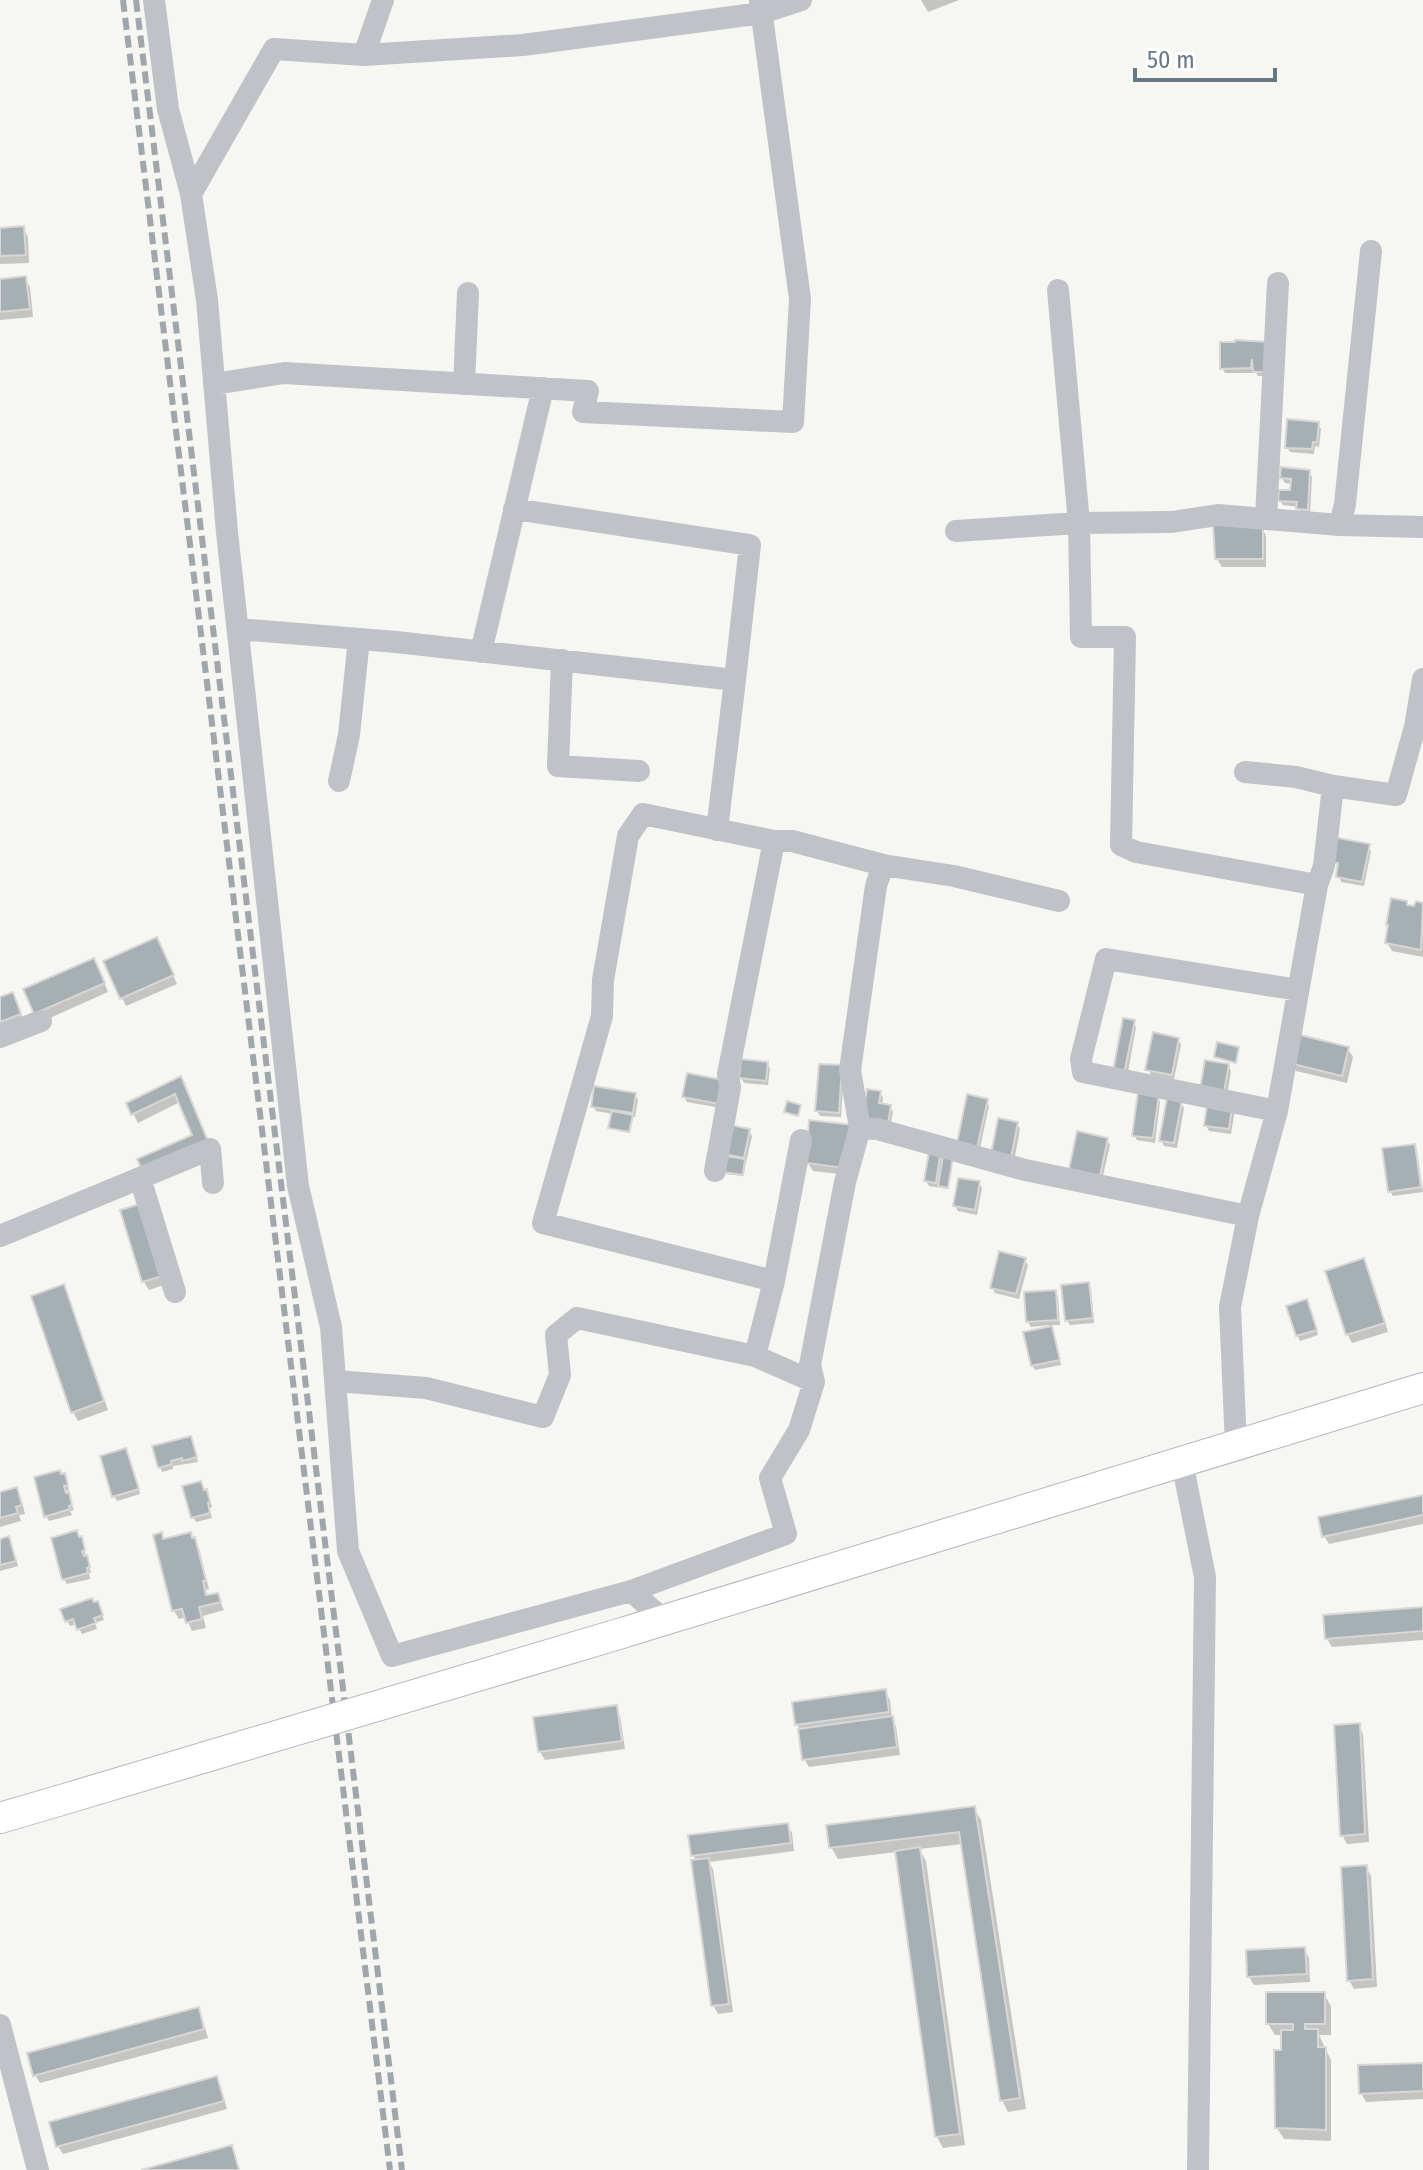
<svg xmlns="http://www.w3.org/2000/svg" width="1423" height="2170" viewBox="0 0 1423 2170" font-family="'Fira Sans Condensed',sans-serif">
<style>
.shadow{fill:#0003}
.building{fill:#a6afb4;stroke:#d7d7d5;stroke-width:2}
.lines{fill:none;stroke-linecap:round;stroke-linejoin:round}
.major-casing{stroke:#b2b7bb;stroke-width:32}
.minor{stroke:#bfc3c7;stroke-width:22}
.major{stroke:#fff;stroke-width:30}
.rail{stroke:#a0a7ac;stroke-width:6;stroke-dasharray:12 6;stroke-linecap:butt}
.major-bridge-casing{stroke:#b2b7bb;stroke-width:32;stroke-linecap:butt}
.major-bridge{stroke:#fff;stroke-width:30}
</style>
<rect width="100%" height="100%" fill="#f6f6f3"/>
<path class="shadow" d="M921,0H959L928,12Z
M23,229L28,237L29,263L0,264V230Z
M25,278L30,287L33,317L0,320V281Z
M1237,344L1271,376H1258L1256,373H1225L1222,368Z
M1318,424L1321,429L1319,447L1315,446L1314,454L1290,452L1287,447Z
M1309,472L1312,477L1310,515L1301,514L1299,507L1283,505L1280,500L1291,492L1292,484L1285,483L1282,478Z
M1262,527L1266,536V567H1222L1217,559Z
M1368,846L1371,851L1364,886L1341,882L1336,862Z
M1406,903L1409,907L1416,909L1417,904L1423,905V957L1392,951L1387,943Z
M161,948L177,984L126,1006L122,998Z
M98,968L108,992L41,1022L36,1013Z
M0,999L17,1003L24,1023L0,1031Z
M1133,1022L1136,1027L1127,1078L1118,1076Z
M1178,1039L1181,1045L1174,1079L1151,1075L1148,1069Z
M1348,1049L1353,1057L1347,1083L1296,1071L1291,1063Z
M767,1063L770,1069L768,1085L744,1083L741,1078Z
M1228,1065L1231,1071L1227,1096L1205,1093Z
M844,1073L841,1117L820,1116L817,1111Z
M180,1078L211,1149L194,1136L180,1102L138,1123L128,1104Z
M728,1083L727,1109L687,1102L684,1096Z
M880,1093L883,1098L882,1106L890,1107L893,1112L890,1128L867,1124Z
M635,1094L638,1100L635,1117H633L630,1133L612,1129L613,1114L596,1111L593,1106Z
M1157,1097L1160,1102L1155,1143L1137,1140L1134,1135Z
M986,1100L989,1106L979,1152L962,1148Z
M1180,1102L1184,1108L1177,1148L1164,1146L1161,1140Z
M1235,1109L1231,1134L1209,1131L1206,1125Z
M811,1122L848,1175L813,1171L808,1163Z
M1017,1124L1020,1129L1014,1162L996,1159Z
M749,1131L752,1136L743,1176L726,1174L724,1158Z
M1079,1133L1107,1140L1110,1145L1102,1180Z
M1414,1146L1417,1151L1423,1192L1393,1196L1390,1191Z
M932,1148L953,1155L948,1189L929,1186L926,1181Z
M979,1183L982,1188L977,1215L958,1211L955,1206Z
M122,1212L173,1282L149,1290L144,1282Z
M1025,1260L1028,1265L1019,1299L995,1293L992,1287Z
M1363,1261L1368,1269L1388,1332L1352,1343L1348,1335L1328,1272Z
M1088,1284L1091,1289L1094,1323L1070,1325L1067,1320Z
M63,1286L68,1295L108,1410L78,1421L73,1412Z
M1055,1292L1058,1297L1060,1325H1050L1054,1333L1061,1365L1035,1370L1032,1365L1049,1325L1031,1327L1028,1322Z
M1309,1307L1318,1335L1300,1341L1297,1335Z
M193,1443L198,1462L173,1466V1469L162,1472L160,1467Z
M128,1455L140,1494L117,1501L114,1496Z
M67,1481L69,1490L66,1491L74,1510L70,1511L72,1515L49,1521L46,1516Z
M16,1490L21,1498L25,1514L19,1515L21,1521L0,1527V1494Z
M204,1492L209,1497L212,1507L209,1508L212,1518L196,1522L193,1517Z
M1423,1497V1524L1329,1544L1324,1536Z
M161,1535L164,1541L194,1540L199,1548L209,1589L206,1590L208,1597L217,1595L224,1610L203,1616L206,1628L192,1631L186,1617L179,1619L174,1611L155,1536Z
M81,1539L91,1573H89L90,1579L67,1584L64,1579Z
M0,1541L11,1544L18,1566L0,1571Z
M100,1608L104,1620L95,1623L97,1629L82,1634L77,1624L70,1626L67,1621Z
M1423,1609V1640L1332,1647L1327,1639Z
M885,1691L890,1700L892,1719L896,1726L900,1755L809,1767L804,1759L800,1730L797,1724Z
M616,1708L620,1716L625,1749L545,1760L540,1752Z
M1358,1725L1363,1734L1369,1842L1347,1844L1342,1835Z
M974,1808L981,1820L1026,2109L1008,2112L1002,2100L963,1844L919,1849L926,1861L965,2145L943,2148L937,2137L897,1852L838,1859L831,1847Z
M787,1825L792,1833L794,1851L709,1862L713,1869L733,2012L718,2014L713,2005L697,1862L693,1855Z
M1366,1867L1371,1876L1377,1987L1354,1989L1349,1980Z
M1304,1949L1309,1958L1310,1982L1254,1985L1249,1977Z
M1324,1994L1331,2006V2035H1319L1331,2060V2141L1284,2139L1277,2128L1283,2035H1275L1268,2024Z
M198,2009L202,2017L208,2038L40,2083L35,2075Z
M1423,2065V2099L1366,2102L1361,2093Z
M216,2078L221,2087L227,2109L63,2154L58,2146Z"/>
<path class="building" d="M24,226L26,255L0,256V228Z
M26,276L30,309L0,312V279Z
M1235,340L1268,342L1269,372H1253L1252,359L1251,368L1220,369V342H1235Z
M1287,419L1319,422L1317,442H1313L1312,449L1285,448Z
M1281,467L1310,470L1308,510L1296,509L1297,502L1278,501L1279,490H1290L1291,479L1280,478Z
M1213,523L1263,525V559H1215Z
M1333,837L1370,844L1362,882L1336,877L1338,863H1333Z
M1391,898L1407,901V905L1414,906L1416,901L1423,903L1421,950L1385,943L1388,925H1386Z
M157,937L174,975L120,999L103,961Z
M94,958L105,983L34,1014L23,989Z
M13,992L21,1014L0,1022V997Z
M1123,1018L1135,1020L1124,1074L1113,1071Z
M1153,1032L1179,1038L1172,1075L1145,1070Z
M1296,1034L1349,1047L1342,1076L1289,1063Z
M1217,1042L1239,1047L1236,1063L1214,1057Z
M741,1059L768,1062L766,1081L739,1078Z
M1205,1060L1229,1064L1224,1092L1200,1088Z
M819,1064L842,1065L839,1113L815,1111Z
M687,1073L729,1081L725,1105L682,1097Z
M181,1076L208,1141L142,1170L137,1159L192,1135L175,1094L131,1115L126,1103Z
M594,1086L636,1093L633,1113L591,1107Z
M867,1089L881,1091L879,1103L891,1105L888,1124L862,1119Z
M1138,1092L1159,1095L1153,1138L1132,1136Z
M967,1094L988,1099L977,1148L957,1143Z
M1167,1098L1182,1100L1174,1143L1159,1141Z
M1208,1098L1233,1101L1229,1129L1204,1126Z
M787,1101L801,1105L798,1116L784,1112Z
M612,1111L633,1115L629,1132L608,1128Z
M998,1118L1018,1122L1011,1158L991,1154Z
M809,1120L854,1125L844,1168L806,1163Z
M725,1124L750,1129L744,1158L719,1153Z
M1077,1131L1108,1138L1100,1176L1069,1169Z
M1415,1144L1421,1187L1388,1192L1382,1148Z
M930,1146L941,1148L936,1183L924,1181Z
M944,1150L954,1151L948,1188L938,1186Z
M725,1156L745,1159L743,1175L722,1172Z
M958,1178L980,1181L975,1210L953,1206Z
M147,1202L169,1274L142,1282L120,1210Z
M999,1251L1026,1258L1016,1294L990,1288Z
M1364,1258L1385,1323L1346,1335L1325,1271Z
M1089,1282L1093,1318L1065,1321L1061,1285Z
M64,1284L104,1401L71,1413L31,1296Z
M1056,1290L1058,1320L1026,1322L1024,1292Z
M1307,1299L1317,1330L1296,1336L1286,1306Z
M1052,1326L1060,1360L1031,1366L1023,1332Z
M191,1436L197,1457L182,1461V1458L171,1461L172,1464L158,1468L152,1446Z
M126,1448L139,1489L112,1497L100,1456Z
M60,1470L61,1474L65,1473L68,1485L64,1486L66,1493L69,1492L72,1505L69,1506L70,1509L44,1517L34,1477Z
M201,1481L204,1490L207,1489L210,1502L208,1503L210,1513L191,1518L182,1486Z
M17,1487L22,1505L16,1507L18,1513L0,1518V1492Z
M1423,1495V1515L1322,1537L1318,1517Z
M77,1530L79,1537L82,1536L85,1550L82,1551L84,1556L87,1555L90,1567L87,1568L88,1573L62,1580L51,1538Z
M162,1532L163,1539L191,1532L192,1538L195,1537L206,1581H203L206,1595L218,1593L221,1602L199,1607L202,1619L186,1623L182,1609L172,1611L153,1535Z
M9,1536L16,1561L0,1565V1539Z
M92,1598L94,1602L98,1601L103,1615L94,1618L96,1623L77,1630L73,1619L65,1622L60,1609Z
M1423,1607V1631L1325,1639L1323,1615Z
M886,1689L889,1712L795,1725L792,1702Z
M617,1705L622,1741L538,1752L533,1717Z
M893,1716L897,1747L802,1760L798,1729Z
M1360,1723L1365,1834L1340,1836L1334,1725Z
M975,1806L1020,2098L1000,2101L959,1832L829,1848L826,1825Z
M788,1823L791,1843L691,1856L688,1835Z
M920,1847L960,2134L935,2137L895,1851Z
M709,1858L729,2004L711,2006L691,1860Z
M1367,1865L1373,1979L1347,1981L1341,1867Z
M1305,1947L1307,1974L1247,1977L1246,1950Z
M1266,1992H1325V2024H1305V2029H1318V2047H1326V2130L1275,2128L1274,2050H1281V2030H1293V2024H1266Z
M199,2007L204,2029L33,2076L27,2053Z
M1423,2063V2091L1359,2094L1358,2065Z
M217,2076L224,2101L56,2147L49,2122Z
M232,2145L239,2170H141Z"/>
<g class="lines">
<defs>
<path id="major" d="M622,1633L1423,1388
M0,1818L58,1801"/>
</defs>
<use href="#major" class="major-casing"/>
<path class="minor" d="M154,0L168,109L191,194
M364,55L383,0
M1058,290L1079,523L1081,637H1125L1121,845L1136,852L1317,885
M214,384L284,373L588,391L583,412L793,422L800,299L760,1
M464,384L468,293
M514,509L750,545L735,680
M1266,518L1278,283
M1340,525L1345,504L1371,251
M956,531L1079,523L1172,522L1218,515L1340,525L1423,527
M238,629L396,642L735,680L717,830
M481,652L543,388
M562,660L558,766L639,771
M1245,772L1296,777L1333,786L1396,795L1415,727L1423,679
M339,781L349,735L359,639
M0,1037L41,1021
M1277,1111L1083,1072L1081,1059L1106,959L1298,990
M860,1128L877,1129L1025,1170L1248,1216
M715,1171L730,1088L728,1074L774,841
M140,1178L175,1292
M0,1236L210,1149L213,1183
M774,1281L543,1223L602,1016L603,980L628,836L643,814L774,841H792L883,865L954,876L1059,901
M755,1356L774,1281L801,1140
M335,1381L426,1388L543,1417L560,1375L556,1335L577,1318L755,1356L814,1382L810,1365L845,1182L860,1128L850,1070L876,886L883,865
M1236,1446L1230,1307L1248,1216L1277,1111L1317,885L1324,866L1333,786
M1182,1462L1205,1577L1198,2170
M631,1591L786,1534L770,1478L799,1430L814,1382
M664,1620L631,1591L392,1656L348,1551L331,1327L298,1186L227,532L207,300L191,194L274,49L364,55L523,45L762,13L801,0
M0,2025L38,2170"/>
<use href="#major" class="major"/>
<path class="rail" d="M123,0L390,2170
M136,0L402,2170"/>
<defs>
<path id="major-bridge" d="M58,1801L622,1633"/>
</defs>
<use href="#major-bridge" class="major-bridge-casing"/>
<use href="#major-bridge" class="major-bridge"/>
</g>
<path d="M1135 68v12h140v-12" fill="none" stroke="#657884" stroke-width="4"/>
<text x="1147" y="68" font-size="24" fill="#657884" stroke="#ffffff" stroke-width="6" paint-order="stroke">50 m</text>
</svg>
